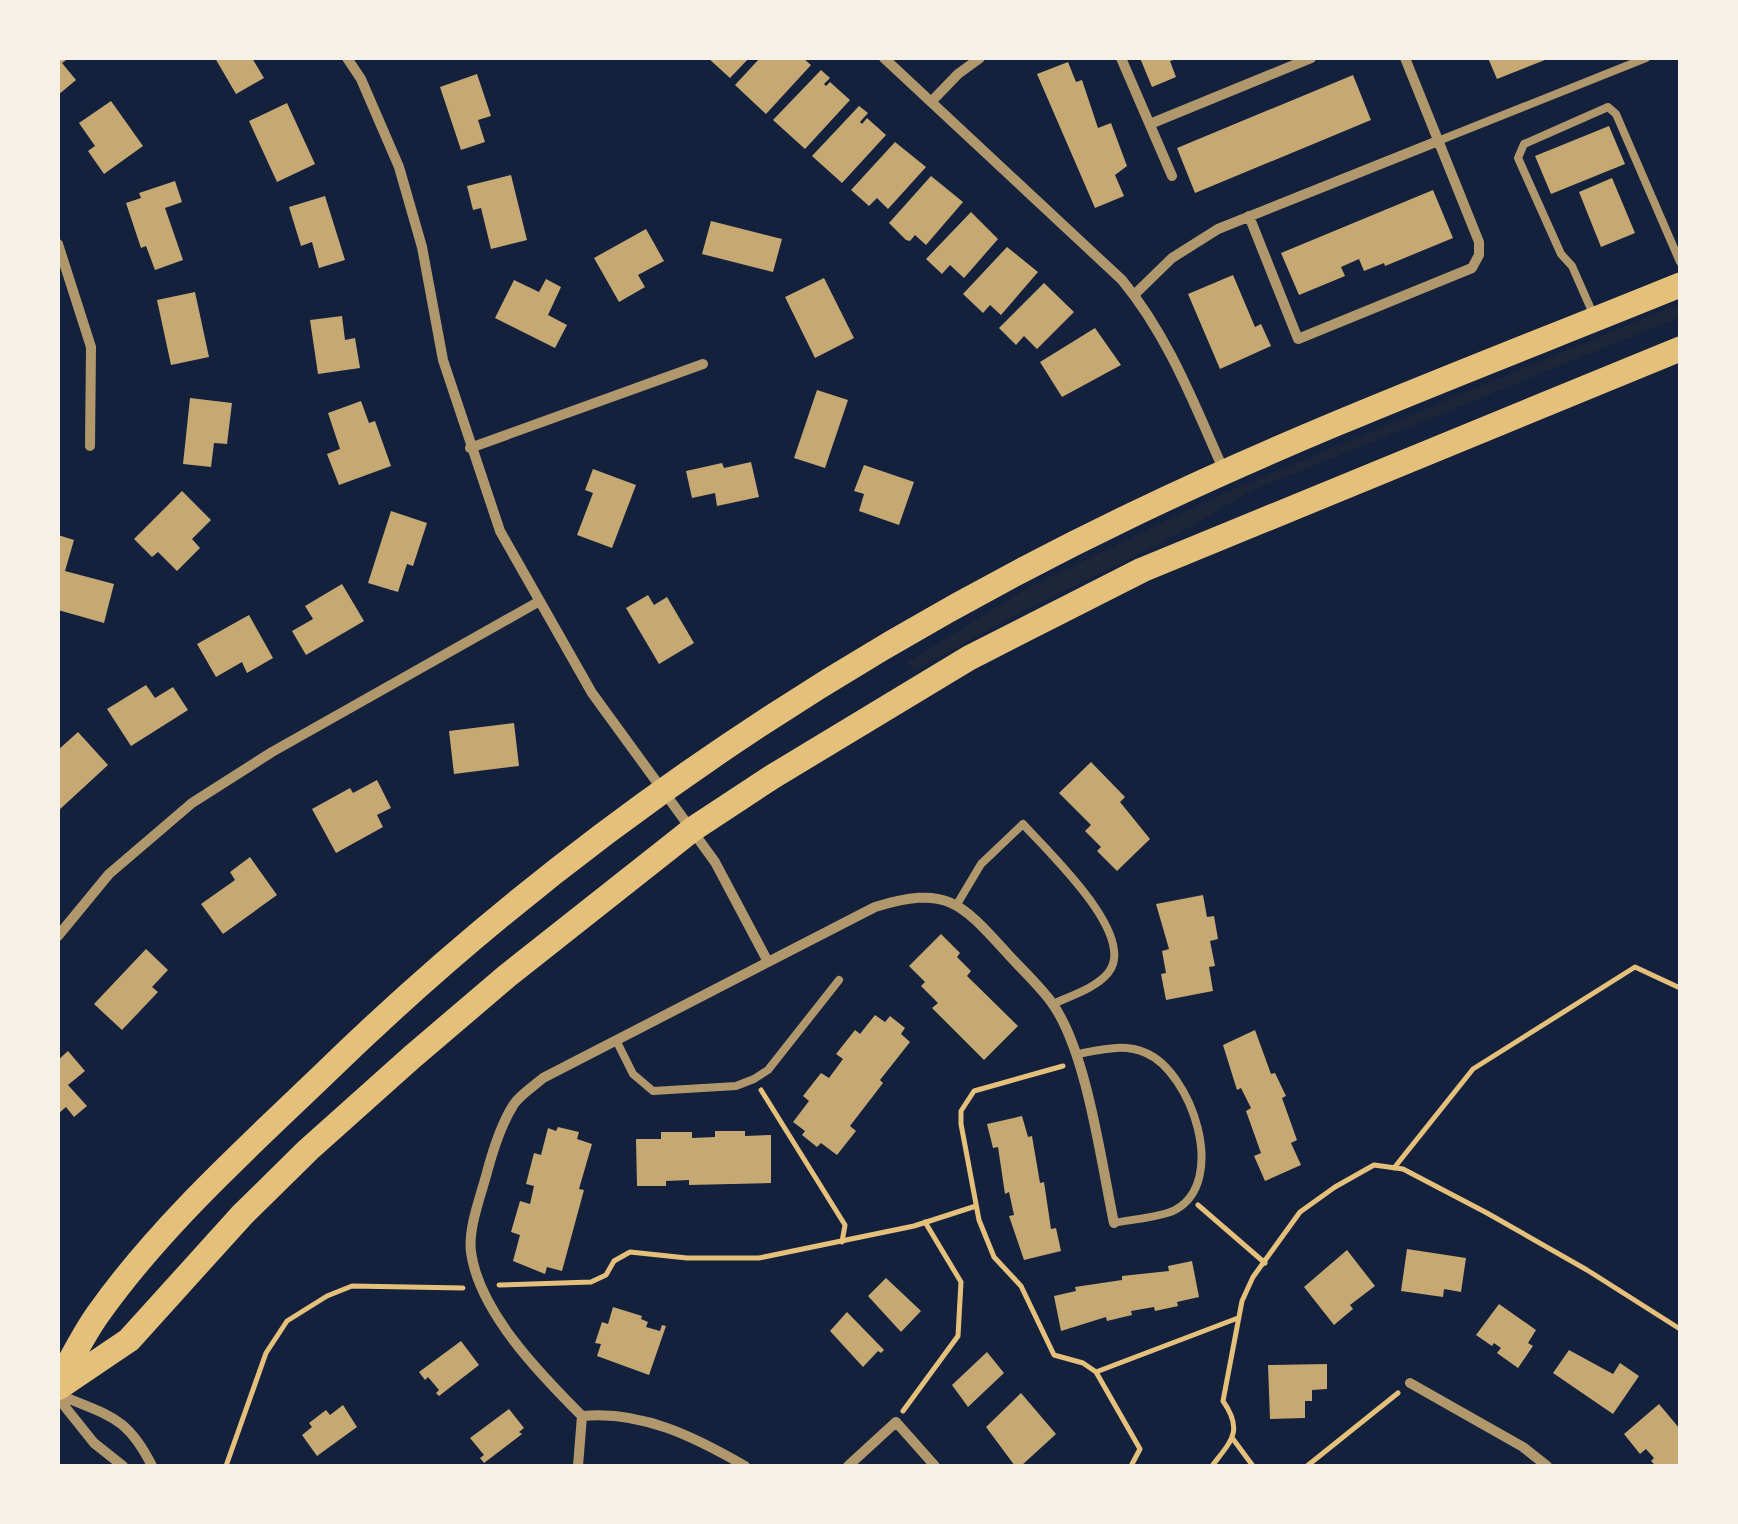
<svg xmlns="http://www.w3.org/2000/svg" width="1738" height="1524" viewBox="0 0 1738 1524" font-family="Rubik,sans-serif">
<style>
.green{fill:#1d2539}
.building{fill:#c6a872}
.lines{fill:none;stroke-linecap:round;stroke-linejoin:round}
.path{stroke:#e5c07b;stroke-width:5}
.service{stroke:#b1986c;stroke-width:8}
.minor{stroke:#b1986c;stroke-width:10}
.primary{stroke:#e5c07b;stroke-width:25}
</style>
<rect width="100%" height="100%" fill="#14213d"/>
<path class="green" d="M1680,303V317L1251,491L1164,542L1021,612L914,671L908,662L1026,589L1206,501Z"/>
<path class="building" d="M58,58H69L62,63L76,80L58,95Z
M215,58H252L264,78L236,94Z
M708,58H749L730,78Z
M760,58H803L811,65L766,114L735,85Z
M1140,58H1179L1170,61L1176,77L1152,87Z
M1488,58H1550L1497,79Z
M1068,62L1076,82L1082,80L1098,128L1111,123L1127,166L1115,175L1124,196L1095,208L1037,74Z
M821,70L830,78L824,84L826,86L830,82L850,100L805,149L773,120Z
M477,74L491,116L478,120L485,142L461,150L440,87Z
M1353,75L1371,120L1195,193L1177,148Z
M111,101L143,146L104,174L88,151L95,146L79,123Z
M287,103L315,164L277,182L249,121Z
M859,106L868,113L860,122L862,124L867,118L886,135L842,183L812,156Z
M1609,126L1625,164L1551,194L1535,156Z
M895,142L926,167L888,209L877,198L869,206L851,190Z
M511,175L527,240L491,249L481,208L473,210L467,186Z
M931,176L963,202L926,245L915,235L910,241L906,240L889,223Z
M1612,178L1635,233L1601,247L1579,192Z
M175,181L182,202L165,208L183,260L155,270L146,246L141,248L126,203L141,198L139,193Z
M1433,190L1453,238L1385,266L1384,263L1364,271L1359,259L1341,267L1345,276L1299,295L1281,253Z
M325,196L345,260L319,268L312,242L301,246L289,207Z
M971,212L998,239L964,278L950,265L942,274L926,259Z
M711,221L782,239L773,272L702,254Z
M646,229L664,261L638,275L645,287L619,302L594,258Z
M1007,247L1038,272L1001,315L990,305L983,313L963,294Z
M1233,275L1255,327L1261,324L1271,346L1220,369L1188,294Z
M824,278L854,338L815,358L785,297Z
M546,279L561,287L548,315L567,325L555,348L495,318L514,280L539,292Z
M1044,283L1074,312L1037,349L1024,336L1016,345L999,328Z
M195,292L209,357L171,365L157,300Z
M342,316L345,340L355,338L360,368L318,374L310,320Z
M1095,328L1121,365L1062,397L1040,362Z
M817,390L848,400L825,468L794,458Z
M190,398L232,403L227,444L214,443L211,467L183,464Z
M361,401L369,423L375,421L391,466L339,485L327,454L340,449L328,413Z
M751,462L759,497L717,506L715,493L692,498L686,471L722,463L724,468Z
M864,465L914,482L899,525L859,511L864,494L854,491Z
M593,469L636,485L612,548L577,535L593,493L585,490Z
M182,491L211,520L192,539L200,548L177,571L158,552L152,557L134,539Z
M391,511L427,523L413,566L407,564L398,592L368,583Z
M58,535L74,540L65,571L114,584L104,623L58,610Z
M342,584L364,621L306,655L292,631L313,619L305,606Z
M648,595L654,605L667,597L694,643L659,664L626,608Z
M249,615L273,658L247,673L242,662L216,677L197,644Z
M146,685L155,698L173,687L188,710L131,746L107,709Z
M514,723L519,766L454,774L449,731Z
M78,732L108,765L58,811V750Z
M1091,762L1125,797L1120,802L1150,839L1117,871L1097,851L1101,847L1085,831L1091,825L1059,793Z
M377,780L391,808L377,815L383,827L336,853L312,809L350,788L353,793Z
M250,857L277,895L223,934L201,904L235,880L230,872Z
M1203,895L1207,917L1214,916L1218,939L1210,941L1215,966L1209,967L1213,991L1166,1000L1161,974L1166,973L1162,951L1169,949L1156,904Z
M941,934L960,953L957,957L971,971L967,976L1018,1026L984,1060L932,1008L938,1003L921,986L925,982L909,966Z
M146,949L168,970L152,987L158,992L122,1030L94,1004Z
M875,1015L885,1022L890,1016L905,1028L901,1034L910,1042L880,1080L883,1083L850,1126L856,1131L837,1155L821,1143L817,1147L802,1135L805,1131L793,1122L809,1101L803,1096L821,1073L829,1078L843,1059L836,1054L855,1030L860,1034Z
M1255,1030L1271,1074L1275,1073L1286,1096L1282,1098L1297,1140L1291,1143L1301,1165L1265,1181L1254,1156L1261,1153L1246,1111L1251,1108L1241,1088L1237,1090L1223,1045Z
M68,1051L85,1071L68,1085L87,1106L74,1117L66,1107L58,1114V1060Z
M1022,1116L1028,1137L1032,1136L1040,1183L1044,1182L1051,1229L1056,1228L1061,1251L1024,1260L1009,1216L1014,1215L1009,1192L1005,1194L998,1147L993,1148L987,1124Z
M558,1127L579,1132L577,1139L592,1144L579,1189L584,1190L562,1271L547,1267L545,1274L513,1261L520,1235L511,1232L520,1201L530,1204L534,1186L526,1184L534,1153L541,1155L548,1128L556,1131Z
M715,1131H745V1136L771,1135V1183L689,1185V1180L666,1181V1186H637L636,1139H661V1132H692V1138L715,1137Z
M1407,1249L1466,1258L1461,1292L1444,1289L1443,1297L1401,1291Z
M1347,1250L1375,1286L1350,1305L1353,1309L1334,1325L1304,1287Z
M1192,1261L1199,1297L1177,1302L1178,1306L1155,1311L1154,1307L1131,1311L1132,1315L1107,1321L1106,1317L1061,1331L1054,1296L1076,1291L1075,1287L1122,1280V1276L1169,1271L1168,1266Z
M886,1278L921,1311L901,1332L868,1296Z
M1499,1304L1536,1330L1528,1343L1533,1346L1518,1368L1497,1353L1501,1348L1494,1343L1492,1346L1476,1335Z
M613,1307L642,1316L641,1319L648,1322L646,1327L660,1331L662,1325L666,1326L649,1375L597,1356L601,1344L595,1343L602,1322L608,1324Z
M847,1312L884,1350L881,1353L878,1351L863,1367L830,1331Z
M461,1341L479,1365L439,1396L436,1393L439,1390L428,1377L425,1380L419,1372Z
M1569,1350L1613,1374L1620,1363L1639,1376L1613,1414L1553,1373Z
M987,1352L1004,1373L968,1407L952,1385Z
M1327,1364V1389L1312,1390V1401H1305V1418L1270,1419L1268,1365Z
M1021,1393L1056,1434L1021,1466H1015L986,1427Z
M1659,1404L1680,1429V1466H1656L1651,1461L1654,1458L1646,1449L1640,1454L1624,1434Z
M343,1405L357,1427L317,1456L302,1435L312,1427L309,1423L326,1410L330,1415Z
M509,1409L524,1428L519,1432L522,1434L484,1463L480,1458L484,1455L470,1438Z"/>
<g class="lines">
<path class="path" d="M1063,1066L974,1091L961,1111V1124L979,1220L994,1257L1021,1286L1054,1355L1083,1363L1096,1372L1140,1449L1131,1466
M761,1090L845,1225L842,1242
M1394,1168L1473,1069L1635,967L1680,988
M1198,1205L1265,1263
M499,1285L591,1282L606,1275L614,1261L630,1252L687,1258H759L914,1226L976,1206
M1096,1372L1238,1318
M903,1411L958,1336L961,1282L925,1222
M1233,1439L1253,1466
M226,1466L266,1353L287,1321L327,1296L352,1286L463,1288
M1212,1466C1231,1441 1244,1431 1223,1401L1242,1301L1253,1277L1300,1212L1335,1187L1374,1165L1403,1169L1487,1213L1587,1270L1680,1329
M1307,1466L1398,1393"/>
<path class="service" d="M1438,141L1646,58
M1594,316L1572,266L1561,254L1518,158L1524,144L1608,107L1616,114L1680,262
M956,906L981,864L1023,824C1047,851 1139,936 1108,973C1096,988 1070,996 1053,1004
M616,1040L633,1074L653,1091L736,1086L754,1079L768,1070L839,980
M1077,1054C1100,1050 1123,1043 1146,1053C1191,1072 1229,1181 1175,1210C1159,1218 1132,1219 1114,1223"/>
<path class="minor" d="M347,58L361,79L399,167L422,247L443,360L500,531L592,693L715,862L767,960
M884,58L1122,280C1169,337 1194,404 1224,471
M1121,58L1172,176
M931,102L958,74L980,58
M1150,124L1311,58
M1249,216L1298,339L1472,268L1479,255V242L1405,58
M58,244L91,347L90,446
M1134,295L1172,258L1218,229L1438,141
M470,448L703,364
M58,936L109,874L192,803L272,752L538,602
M1410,1383L1523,1447L1547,1466
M58,1394C107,1416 126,1414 152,1466
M58,1398L94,1443L123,1466
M582,1416C641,1410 695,1437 745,1466
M578,1466L582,1416C541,1375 479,1312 471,1252C468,1229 480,1198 486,1176C492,1153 501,1124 514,1104C521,1094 534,1086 543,1078L875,907C945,886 959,900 1006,952C1021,969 1039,985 1052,1003C1087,1052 1101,1162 1114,1223
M848,1466L896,1422L935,1466"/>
<path class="primary" d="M58,1383C71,1360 83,1335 98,1314C161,1225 246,1149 324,1074C562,842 837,656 1136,513C1313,428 1498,359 1680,285
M58,1388L129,1340L242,1215L308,1150L412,1057L507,976L693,829L772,777L969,658L1142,570L1680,349"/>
</g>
<rect width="1738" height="1524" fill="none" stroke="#f6f1e7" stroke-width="120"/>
</svg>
